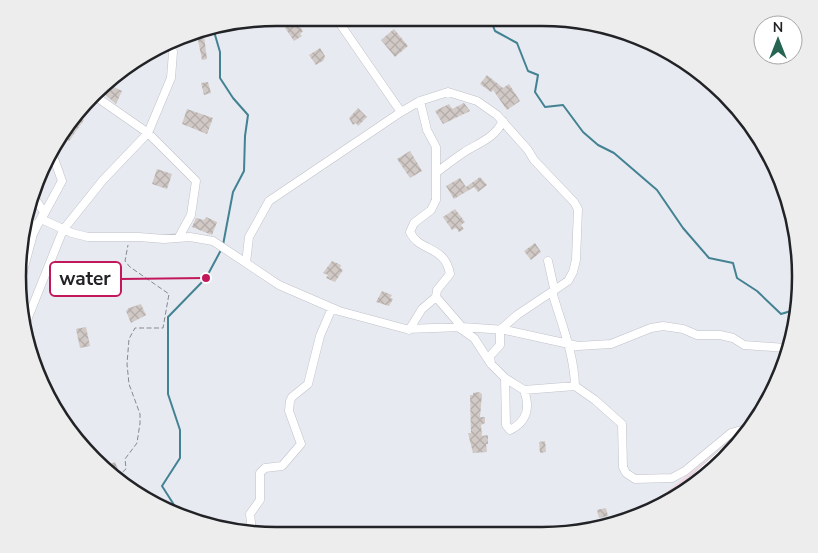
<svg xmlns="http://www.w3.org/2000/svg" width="818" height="553" viewBox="0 0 818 553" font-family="'Nunito Sans',sans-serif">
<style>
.education{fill:#f1d8e2}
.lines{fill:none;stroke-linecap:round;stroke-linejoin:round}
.stream{stroke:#438292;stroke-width:2}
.building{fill:url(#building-cross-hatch)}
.minor-casing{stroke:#c0c2ca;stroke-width:9}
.path{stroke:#87898e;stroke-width:1;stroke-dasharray:5 2.5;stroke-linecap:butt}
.minor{stroke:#fff;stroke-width:8}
.rim{fill:none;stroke:#222326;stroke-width:2.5}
.leader{fill:none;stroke:#c2185b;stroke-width:2}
.callout-dot{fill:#c2185b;stroke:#fff;stroke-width:2}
.callout{fill:#fff;stroke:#c2185b;stroke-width:2}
.callout-label{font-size:19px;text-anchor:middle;font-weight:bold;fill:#222326}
</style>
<defs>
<pattern id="building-cross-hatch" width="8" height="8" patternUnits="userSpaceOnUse" patternTransform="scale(1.25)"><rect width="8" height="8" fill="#d1c9c5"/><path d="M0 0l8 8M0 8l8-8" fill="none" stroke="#b3aca9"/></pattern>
</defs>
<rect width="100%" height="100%" fill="#e7eaf1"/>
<path class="education" d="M746,428L725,459L637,516Z"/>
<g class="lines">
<path class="stream" d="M491,21L495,31L517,43L528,71L538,75L535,92L545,107L563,105L583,132L598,145L614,153L657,190L683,228L709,258L733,263L737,278L757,291L781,314L794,310
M213,28L220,52V78L233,98L248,115L245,136L244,171L233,192L223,245
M187,517L176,508L162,486L180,458V430L168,394V317L206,278L221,250"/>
</g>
<path class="building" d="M295,20L303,31L300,34L302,36L294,41L285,28Z
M394,29L408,46L395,57L381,40Z
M202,30L201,37L204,36L207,59L202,60L198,40L181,38Z
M320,48L325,56L324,60L316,65L309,55Z
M487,75L503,88L509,84L520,101L507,110L493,90L491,92L480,84Z
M208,82L211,93L204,95L201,83Z
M108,84L122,91L116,104L102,92Z
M464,103L470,111L443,124L435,111L449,104L452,109Z
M358,108L367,117L358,126L356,123L353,125L349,118Z
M187,109L213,118L207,134L182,124Z
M78,112L84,120L69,141L61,136Z
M410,151L422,171L410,178L397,159Z
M157,169L172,174L167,189L152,184Z
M480,177L487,185L478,192L474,187L454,199L446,186L460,178L466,187Z
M455,209L465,222L461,225L464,229L459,232L456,228L452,230L443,217Z
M206,217L217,222L212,235L192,227L196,218L204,220Z
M535,243L541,252L531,260L524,251Z
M332,261L341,265L340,268L343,270L335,282L326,278L328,275L323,273Z
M382,291L392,295L390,298L393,299L389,306L376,302Z
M141,304L146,315L131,323L126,311L129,308Z
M86,327L90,346L80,348L76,329Z
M479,392L482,394L480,417H485V423L481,425L482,436L488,435V444H486L487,452L473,453L468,433H471L470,395H473V393Z
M545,441L546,452L540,453L539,442Z
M115,462L119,472L114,474L106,466Z
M606,508L608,516L599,518L597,510Z"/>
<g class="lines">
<defs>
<path id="minor" d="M95,96L148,133L171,78L173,52
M420,101L427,130L436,147V200L431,210L414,223L410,232C419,252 445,245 450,274L437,290L436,297L462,327L505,330L578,346L611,344L651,328L663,326L683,329L697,335H720L733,338L744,345L786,348
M401,112L420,101L448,92L477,101L497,115L528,150L534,160L574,202L578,209L576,260L573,272L568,281L517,315L500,330V345L490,356L491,364L505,378L524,390L575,386
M437,172C445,166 454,159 463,153C478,143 494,139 503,121
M43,216L62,181L52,153
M41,219L72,233L88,237H139L164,239L190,237L213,241L279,285L339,311L406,329L462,327
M27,223L37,225
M548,261L554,288L553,295C562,325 574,354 575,386L595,400L622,424L623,467L626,473L635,479L672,478L685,471L731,433L745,429
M246,263L249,237L269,201L401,112L336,18
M20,293L23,271L33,234L44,212L33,196
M458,327L474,338L491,364
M23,330L63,230L103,180L148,133L196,181L191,215L179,237
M409,330L422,309L436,297
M505,378L506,425L510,430C528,421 530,407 524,390
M688,484L740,437
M252,531L250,514L260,500V473L265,468L282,466L301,444L289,411L290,401L292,397L308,384L320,336L332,308"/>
</defs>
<use href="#minor" class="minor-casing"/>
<path class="path" d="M117,477L126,469L125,459L137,443L140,423V414L129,384L127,364L129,339L135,328H163L169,294L130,267L125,261L128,245"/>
<use href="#minor" class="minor"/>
</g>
<path d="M0 0H818V553H0ZM276 26H542A250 250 0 0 1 792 276V277A250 250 0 0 1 542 527H276A250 250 0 0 1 26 277V276A250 250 0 0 1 276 26Z" fill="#ededee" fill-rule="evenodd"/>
<path class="rim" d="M276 26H542A250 250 0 0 1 792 276V277A250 250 0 0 1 542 527H276A250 250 0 0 1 26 277V276A250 250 0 0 1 276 26Z"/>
<path class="leader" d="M206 278L121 279"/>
<circle class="callout-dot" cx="206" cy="278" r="5"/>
<rect class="callout" x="50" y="262" width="71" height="34" rx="5"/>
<g class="callout-label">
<text x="85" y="285">water</text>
</g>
<g transform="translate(778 40)"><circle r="24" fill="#ffffff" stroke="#a7a7a8"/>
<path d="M0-4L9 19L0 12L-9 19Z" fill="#266551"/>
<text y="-8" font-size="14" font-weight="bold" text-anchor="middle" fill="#222326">N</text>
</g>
</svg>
